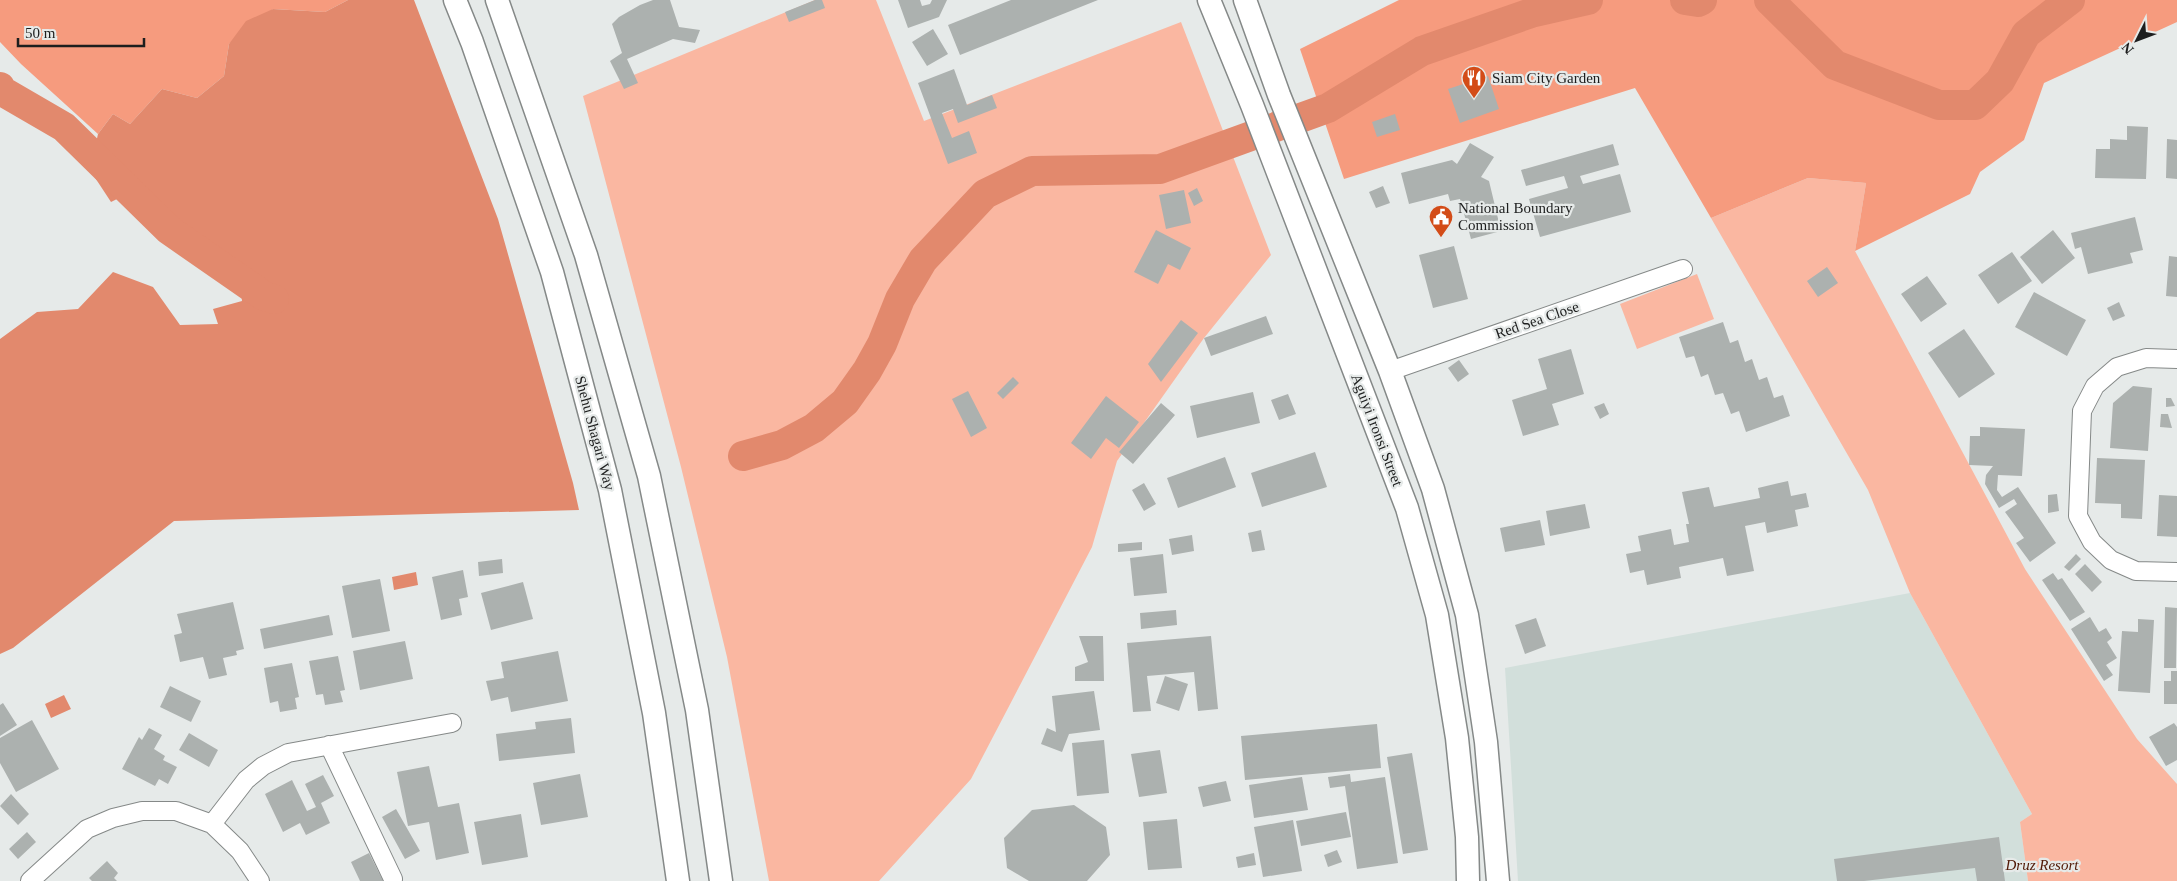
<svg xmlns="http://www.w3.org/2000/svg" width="2177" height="881" viewBox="0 0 2177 881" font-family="'Times New Roman',serif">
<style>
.built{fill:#d2dfdb}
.green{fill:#fab7a1}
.forest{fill:#f69b7e}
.water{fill:#e2896d}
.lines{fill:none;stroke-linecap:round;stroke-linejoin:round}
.river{stroke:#e2896d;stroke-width:30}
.building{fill:#acb1af}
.minor-casing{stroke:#858988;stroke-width:20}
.major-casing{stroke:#858988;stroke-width:25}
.minor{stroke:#fff;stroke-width:18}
.major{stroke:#fff;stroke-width:22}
.labels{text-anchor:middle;stroke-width:4.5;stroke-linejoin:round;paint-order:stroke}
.poi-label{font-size:15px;fill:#1d1e1e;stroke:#e6eae9;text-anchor:start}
.street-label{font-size:15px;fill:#1d1e1e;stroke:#e6eae9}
.park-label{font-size:15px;font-style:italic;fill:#501906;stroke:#e6eae9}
</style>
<rect width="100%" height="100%" fill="#e6eae9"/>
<path class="built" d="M1910,593L2032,814L2020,822L2028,881H1518L1505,668Z"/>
<path class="green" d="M815,0H876L924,121L1181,22L1271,255L1204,338L1117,461L1092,547L971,779L879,881H769L727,657L681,467L583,96Z
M1808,178L1866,183L1855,251L2025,569L2137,739L2177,784V881H2028L2020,822L2032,814L1910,593L1868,490L1711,218Z
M1697,274L1714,319L1637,349L1620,304Z"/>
<path class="forest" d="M0,0H348L325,12L273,9L229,44L224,76L197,98L162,89L130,124L113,114L98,134L21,64L0,42Z
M1399,0H2177V22L2044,83L2024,140L1980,172L1970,194L1855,251L1866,183L1808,178L1711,218L1635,88L1344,179L1300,49Z"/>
<path class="water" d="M348,0H414L498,219L573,483L579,510L174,521L13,648L0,654V339L37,312L78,309L113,272L153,287L180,325L218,324L213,309L242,301L239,270L226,252L199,260L158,218L137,189L111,202L90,170L98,134L113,114L130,124L162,89L197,98L224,76L229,44L246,21L273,9L325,12Z
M416,572L418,585L394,590L392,577Z
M64,695L71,709L51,718L45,704Z"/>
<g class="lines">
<path class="river" d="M1685,0L1698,2L1702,0
M1769,0L1835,65L1939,105H1975L2000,81L2026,34L2070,0
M0,87L2,91L64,127L169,230L264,296L274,299
M743,456L782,445L814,428L845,402L867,371L882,344L900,299L923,260L985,194L1032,171L1160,169L1328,108L1422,51L1531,13L1588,0"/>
</g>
<path class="building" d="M653,0H670L679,27L700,30L695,43L673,39L627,59L638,83L624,89L610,61L622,53L612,24L619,17L640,5Z
M815,0H822L825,8L789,22L785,12Z
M898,0H920L922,6L930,4L932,0H947L939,17L908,28Z
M1011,0H1098L960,55L948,25Z
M933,29L948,54L927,66L912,42Z
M954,69L967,105L992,95L997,108L958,123L953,109L942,113L952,138L969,131L977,153L948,164L918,83Z
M1488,76L1499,109L1460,123L1448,89Z
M1395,114L1400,130L1377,137L1372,122Z
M2127,126L2148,127L2146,179L2095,178L2096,149H2110V139L2127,140Z
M2167,139L2177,140V179L2166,178Z
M1470,143L1494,157L1481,177L1489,181L1501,231L1471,239L1460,199L1450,201L1448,194L1409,204L1401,173L1452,160L1457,164Z
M1613,144L1619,165L1580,176L1583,184L1620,174L1631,212L1540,237L1529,199L1568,188L1564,176L1526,186L1521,170Z
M1383,186L1390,203L1376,208L1369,192Z
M1197,188L1203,201L1194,206L1188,193Z
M1184,190L1191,223L1166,229L1159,195Z
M2135,217L2143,250L2130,253L2133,263L2088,274L2081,247L2075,249L2071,233Z
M1156,230L1191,248L1180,270L1168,264L1158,284L1134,272Z
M2053,230L2075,258L2042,284L2020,257Z
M1454,246L1468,299L1433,308L1419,255Z
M2012,252L2032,281L1998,304L1978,275Z
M2169,256L2177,257V297L2166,296Z
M1827,267L1838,283L1818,297L1807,281Z
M1927,276L1947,304L1921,322L1901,294Z
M2034,292L2086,320L2067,356L2015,327Z
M2119,302L2125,316L2113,321L2107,308Z
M1266,316L1273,334L1211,356L1204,338Z
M1181,320L1198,333L1161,382L1148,364Z
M1723,322L1730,343L1738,340L1745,362L1752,359L1759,380L1767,377L1774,398L1783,395L1790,416L1746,432L1739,411L1731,414L1723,393L1715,395L1708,374L1701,377L1694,356L1686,358L1679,337Z
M1964,329L1995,374L1959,398L1928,353Z
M1571,349L1584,394L1552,404L1559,425L1523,436L1512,400L1547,389L1538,359Z
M1459,360L1469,374L1458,382L1448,368Z
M1013,377L1019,383L1003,399L997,393Z
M2133,386L2152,388L2148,451L2110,448L2113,403Z
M968,391L987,428L971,437L952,399Z
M1253,392L1260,423L1197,438L1190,406Z
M1288,394L1296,414L1279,420L1271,400Z
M1106,396L1139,422L1119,448L1106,438L1091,459L1071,443Z
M2166,398H2171L2175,406L2166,407Z
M1161,403L1175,415L1133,464L1119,452Z
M1604,403L1609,414L1600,419L1594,407Z
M2161,414H2168L2172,428L2160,427Z
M1980,427L2025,429L2022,476L1998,475L1997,490L2002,497L2018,487L2056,543L2030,562L2016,543L2024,538L2005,512L2017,504L2014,499L1999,508L1985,484L1986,475L1993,466L1969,465L1970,436H1980Z
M1315,452L1327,487L1262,507L1251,473Z
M1225,457L1236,487L1178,508L1167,478Z
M2097,458L2145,460L2142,519L2121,518V504L2095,503Z
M1788,481L1791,496L1806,493L1809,507L1795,510L1798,526L1767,533L1765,522L1745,526L1754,571L1727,576L1723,558L1679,567L1681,578L1647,585L1644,570L1630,573L1626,554L1641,551L1638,536L1671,529L1674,545L1689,542L1686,524H1689L1682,492L1709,487L1714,507L1760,498L1758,488Z
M1144,483L1156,504L1144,511L1132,490Z
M2057,494L2059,511L2048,513V495Z
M2159,495L2177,496V537L2157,536Z
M1585,504L1590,528L1550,536L1546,511Z
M1540,520L1545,545L1505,552L1500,528Z
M1261,530L1265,550L1252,552L1248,533Z
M1192,535L1194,551L1172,555L1169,539Z
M1142,542V550L1118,552V544Z
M1163,554L1167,593L1134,596L1130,558Z
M2076,554L2081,559L2069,571L2064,567Z
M502,559L503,573L479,576L478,562Z
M2085,564L2102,582L2092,592L2075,574Z
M463,570L468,597L459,599L462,615L441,620L432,577Z
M2053,573L2058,580L2062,578L2085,612L2070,621L2042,580Z
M380,579L390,631L352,638L342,586Z
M523,582L533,619L491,630L481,593Z
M233,602L244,649L236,651L237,655L223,658L227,675L209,679L203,657L180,662L174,635L182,633L177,614Z
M2165,607L2177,608L2176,668H2164Z
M1176,610L1177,625L1141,629L1140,613Z
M329,615L333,635L264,649L260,629Z
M2090,617L2099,632L2106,628L2112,638L2107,642L2117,658L2106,665L2113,675L2104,681L2071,629Z
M1536,618L1546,646L1525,654L1515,625Z
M2138,619L2154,620L2150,693L2118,691L2122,631L2138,632Z
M1079,636H1103L1104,681H1075V667L1088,662Z
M1211,636L1218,709L1198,711L1194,672L1147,676L1151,711L1133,712L1127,643Z
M405,641L413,679L360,690L353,651Z
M558,651L568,701L511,712L508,697L491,701L486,681L504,678L501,662Z
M338,656L345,690L340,691L343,702L325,705L323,694L316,695L309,661Z
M292,663L299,697L295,698L297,709L280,712L278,701L270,703L264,668Z
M2171,671H2177V704H2164V681H2171Z
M1165,676L1188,684L1179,711L1156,703Z
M170,686L201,701L191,722L160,707Z
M1094,691L1100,730L1069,734L1062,752L1041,744L1047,728L1056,732L1052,696Z
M3,703L17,725L0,736V705Z
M571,718L575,753L499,761L496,734L536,729L535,722Z
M32,720L59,769L16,792L0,763V738Z
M2174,723L2177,727V760L2166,766L2149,737Z
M1377,724L1381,768L1245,780L1241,736Z
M149,728L162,735L154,749L165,756L163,760L177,767L168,784L159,779L155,786L122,769L139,737L142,740Z
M189,733L218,750L209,767L179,750Z
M1104,740L1109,793L1077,796L1072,743Z
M1160,750L1167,793L1139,797L1131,754Z
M1412,753L1428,850L1403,854L1387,757Z
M429,766L438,807L459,803L469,853L436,860L429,822L408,826L397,772Z
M580,774L588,817L541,825L533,783Z
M1350,774L1351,782L1385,777L1398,863L1357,869L1345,786L1330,788L1328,777Z
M323,775L334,796L321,803L330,823L306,835L300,823L283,832L265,794L292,780L307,811L316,807L305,784Z
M1302,777L1308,810L1254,818L1249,785Z
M1226,781L1231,801L1203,807L1198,787Z
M11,794L29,814L18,825L0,806Z
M1074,805L1106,827L1110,855L1087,881H1029L1007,868L1004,838L1032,810Z
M396,809L420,851L405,859L382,817Z
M1346,812L1351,837L1301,846L1296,821Z
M521,814L528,857L482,865L474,822Z
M1177,819L1182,868L1148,870L1143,822Z
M1293,820L1302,871L1263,877L1254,827Z
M27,832L36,842L18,859L9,849Z
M1999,837L2005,881H1977L1975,868L1864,881H1837L1834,859Z
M1337,850L1342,862L1328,867L1324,855Z
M369,853L383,881H360L351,862Z
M1254,853L1256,865L1238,868L1236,857Z
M107,861L118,873L114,878L117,881H92L89,878Z"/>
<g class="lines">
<defs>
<path id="minor" d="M2177,359L2146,358L2117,367L2095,386L2082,411L2078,516L2092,542L2111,560L2136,571L2177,572
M1390,371L1683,269
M329,745L393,879
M212,824L246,780L263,766L288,753L452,723
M30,881L87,829L113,818L142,811H176L212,824L240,851L260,881"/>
<path id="major" d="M455,0L472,42L552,272L610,490L654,713L678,881
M497,0L586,255L649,476L697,710L721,881
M1209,0L1252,105L1407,508L1437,615L1457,738L1467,837L1468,881
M1245,0L1279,95L1390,371L1433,489L1467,615L1486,742L1498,881"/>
</defs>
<use href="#minor" class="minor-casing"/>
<use href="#major" class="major-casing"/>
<use href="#minor" class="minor"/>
<use href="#major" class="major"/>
</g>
<defs>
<symbol id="restaurant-pin" viewBox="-11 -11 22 30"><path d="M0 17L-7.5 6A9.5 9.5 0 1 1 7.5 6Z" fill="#d34c18" stroke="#e6eae9"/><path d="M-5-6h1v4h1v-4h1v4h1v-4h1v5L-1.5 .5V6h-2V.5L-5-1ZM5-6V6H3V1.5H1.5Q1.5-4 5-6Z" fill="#fff"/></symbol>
<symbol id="civic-pin" viewBox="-11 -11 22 30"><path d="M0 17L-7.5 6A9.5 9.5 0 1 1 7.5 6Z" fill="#d34c18" stroke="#e6eae9"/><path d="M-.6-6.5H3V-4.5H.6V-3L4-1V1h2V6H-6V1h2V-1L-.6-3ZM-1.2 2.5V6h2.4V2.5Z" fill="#fff"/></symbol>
</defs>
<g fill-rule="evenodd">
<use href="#restaurant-pin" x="1460" y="64" width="28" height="38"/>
<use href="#civic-pin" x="1427" y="203" width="28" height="38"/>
</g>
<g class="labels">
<g class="poi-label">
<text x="1492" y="83">Siam City Garden</text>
<text x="1458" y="213">National Boundary<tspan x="1458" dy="17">Commission</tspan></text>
</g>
<g class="street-label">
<text transform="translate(1537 320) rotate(-19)" y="5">Red Sea Close</text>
<text transform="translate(1377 430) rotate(69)" y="5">Aguiyi Ironsi Street</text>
<text transform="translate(595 433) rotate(75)" y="5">Shehu Shagari Way</text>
</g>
<g class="park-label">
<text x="2042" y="870">Druz Resort</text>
</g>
</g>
<g transform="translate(2137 40) rotate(228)" stroke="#e6eae9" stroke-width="4" paint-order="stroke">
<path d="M0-4L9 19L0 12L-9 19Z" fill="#1d1e1e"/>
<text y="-8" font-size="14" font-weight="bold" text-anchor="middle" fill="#1d1e1e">N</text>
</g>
<path d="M18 38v8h126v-8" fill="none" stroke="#1d1e1e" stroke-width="2.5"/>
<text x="25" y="38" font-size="15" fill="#1d1e1e" stroke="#e6eae9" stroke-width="4" paint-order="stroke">50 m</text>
</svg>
